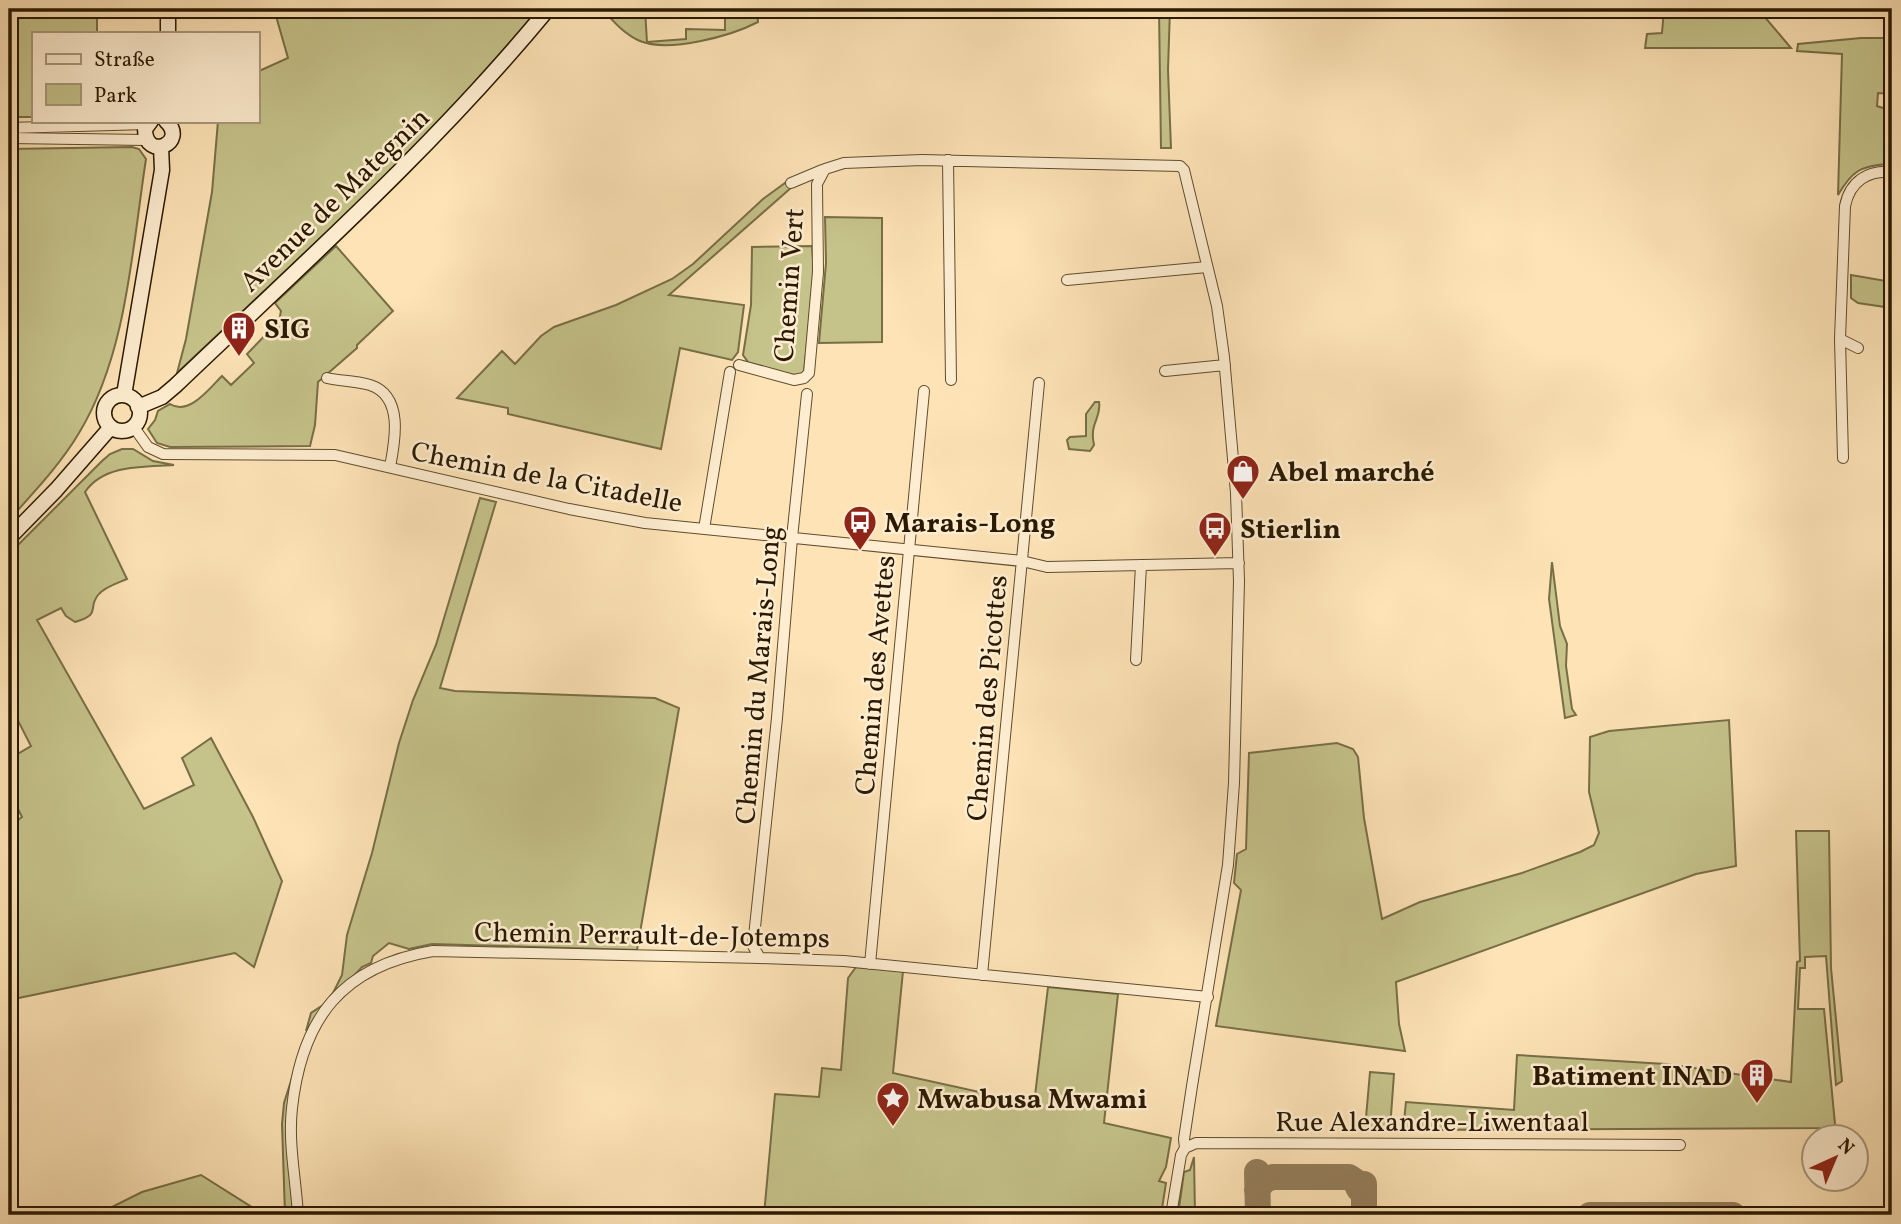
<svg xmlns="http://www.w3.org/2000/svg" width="1901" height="1224" viewBox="0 0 1901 1224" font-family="Vollkorn,serif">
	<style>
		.green { fill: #c5c28a; stroke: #786e46; stroke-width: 2 }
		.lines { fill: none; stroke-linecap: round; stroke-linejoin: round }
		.taxiway { stroke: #947e5c; stroke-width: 26 }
		.minor-casing { stroke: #5f4c2e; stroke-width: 12 }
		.secondary-casing { stroke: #2a1901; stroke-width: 17 }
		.minor { stroke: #feedd0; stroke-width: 10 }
		.secondary { stroke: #feedd0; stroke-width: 14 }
		.labels { text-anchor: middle; stroke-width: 5; stroke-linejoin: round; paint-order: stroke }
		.street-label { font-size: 28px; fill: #2a1901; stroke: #feedd0 }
		.poi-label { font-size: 28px; font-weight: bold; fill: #2a1901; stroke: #feedd0; text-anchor: start }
	</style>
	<rect width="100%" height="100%" fill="#fde3b6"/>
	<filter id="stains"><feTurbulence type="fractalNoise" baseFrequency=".00286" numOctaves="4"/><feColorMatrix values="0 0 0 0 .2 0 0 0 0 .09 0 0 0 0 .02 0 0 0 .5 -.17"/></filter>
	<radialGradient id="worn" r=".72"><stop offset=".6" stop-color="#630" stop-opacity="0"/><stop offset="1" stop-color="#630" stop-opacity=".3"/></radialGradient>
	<path class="green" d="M9 9H97V33H33V117H9Z
		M274 9H539L437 125 382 180 177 373 186 339 212 192 218 121H257V72L288 58Z
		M602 9H645L647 42 686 39V29L725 30V9H715H757L758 22C731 36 669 53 640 41 624 34 613 21 602 9Z
		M1159 9H1170L1168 70 1171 148H1161Z
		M1664 9H1758L1791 48H1645L1647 34 1662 33Z
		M1861 38H1892V94L1878 93 1877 106 1889 110 1892 114 1888 164C1860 166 1852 171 1838 195L1842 54 1797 51 1798 44Z
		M132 147 139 149 146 159C132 249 127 354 79 433 60 465 34 492 9 520V149Z
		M789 180 792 187 669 295 744 305 738 352 732 360 680 348 661 449 508 414V408L457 398 502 351 515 364 541 336 554 327 616 305 672 279 693 264 763 199Z
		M825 217 882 218V342L819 343 826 263Z
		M336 246 393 311 357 345V348L318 382 315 425 310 446 170 447 157 443 148 429 155 420 158 411 170 404C189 416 209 389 222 376L231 385 254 363 247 354 279 321 281 311 275 303Z
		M812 246 814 274 804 372 796 377 750 365 743 355 751 305 752 247Z
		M1851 275 1892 282V308L1858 303 1851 298Z
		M1095 402H1099C1102 418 1089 422 1094 445L1090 451 1069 449 1067 440 1070 437 1086 436V414Z
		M122 449H133L153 461 174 465C144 467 104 464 85 492L127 579C118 583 104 587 98 595 87 609 102 614 75 622L66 616 61 608 37 620 144 809 194 785 182 758 211 738 253 817 282 881 254 967 235 953 9 1000V827L22 817 9 791V759L31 746 9 703V554L102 461 110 454Z
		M480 498 496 502 440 688 455 691 655 698 679 708 637 950 432 944 409 949 389 943 373 956 371 963 362 967 318 1014 306 1031 311 1013 323 1005 333 993 342 975 347 935 372 853 399 743 413 700 436 645Z
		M1552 562 1560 626 1567 644 1566 666 1572 709 1576 715 1565 718 1549 599Z
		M1729 720 1736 866 1696 874 1396 982 1399 1024 1405 1051 1216 1026 1241 890 1234 883 1237 854 1246 849 1249 753 1337 743 1353 749 1358 757 1364 818 1382 919 1420 902 1522 873 1580 852 1594 845 1599 833 1589 792 1590 737 1609 731Z
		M1796 831H1829L1831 968 1842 1081 1836 1085 1826 956 1805 957V968H1800L1798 1009H1824L1835 1124 1831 1128 1403 1130 1406 1102 1514 1110 1517 1055 1666 1064 1791 1082 1797 962 1800 961Z
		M856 967 903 971 893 1073 1034 1104 1048 987 1118 994 1104 1123 1171 1138 1166 1167 1159 1181 1166 1183 1161 1215H764L775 1094 819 1097 822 1068 841 1070 848 978Z
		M298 1059 288 1143 293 1215H80L106 1210 142 1192 201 1175 258 1211 268 1215 285 1214 282 1124 284 1103Z
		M1370 1072 1394 1074 1390 1129H1365Z
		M1194 1157 1195 1215H1191L1190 1213 1178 1215 1184 1172 1190 1170Z"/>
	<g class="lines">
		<path class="taxiway" d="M1257 1172 1258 1215
			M1364 1184V1215
			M1257 1190 1264 1180 1273 1177H1349L1355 1181 1359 1189
			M1590 1215H1733"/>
		<defs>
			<path id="minor" d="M9 128 147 124
				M9 138 146 140
				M948 160 951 380
				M791 183 822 170
				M1067 280 1207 267
				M1840 339 1858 348
				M739 365 794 380 804 378 809 373 818 272 817 184 825 169 844 163 922 160 1180 166 1184 170 1217 306 1224 357 1236 493 1239 581 1234 783 1228 865 1192 1086 1184 1139 1185 1148 1181 1155 1171 1215
				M1165 371 1225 365
				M327 378C340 381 356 381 370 385 404 396 395 441 390 467
				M133 426 148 447 163 454 335 455 569 509 645 523 1022 561 1047 567 1239 563
				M1843 458 1840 339 1845 206C1850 181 1868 170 1892 172
				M704 529 730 372
				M1136 660 1141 565
				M760 958 753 946 777 718 792 538 807 394
				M870 964 924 391
				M982 975 1039 383
				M1185 1148 1196 1143 1680 1145
				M298 1215C296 1180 288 1143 292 1108 302 1018 342 966 433 951L760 958 844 961 1208 997"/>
			<path id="secondary" d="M168 33V9
				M151 121 145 129C145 162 189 143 166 121
				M124 395 162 170 161 147
				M104 413a18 18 0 1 1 36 0a18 18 0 1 1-36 0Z
				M138 407 162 397 175 386C303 264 435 146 548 9
				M9 538 56 490 111 427"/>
		</defs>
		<use href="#minor" class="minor-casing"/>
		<use href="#secondary" class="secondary-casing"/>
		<use href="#minor" class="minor"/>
		<use href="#secondary" class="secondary"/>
	</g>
	<defs>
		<symbol id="building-pin" viewBox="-11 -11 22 30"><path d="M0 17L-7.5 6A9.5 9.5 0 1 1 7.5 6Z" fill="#8f2418" stroke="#feedd0"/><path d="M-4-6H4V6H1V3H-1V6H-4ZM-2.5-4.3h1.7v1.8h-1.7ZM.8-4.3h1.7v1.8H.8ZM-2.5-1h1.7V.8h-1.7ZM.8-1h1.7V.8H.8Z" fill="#fff"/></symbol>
		<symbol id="shop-pin" viewBox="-11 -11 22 30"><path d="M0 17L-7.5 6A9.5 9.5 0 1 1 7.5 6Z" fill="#8f2418" stroke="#feedd0"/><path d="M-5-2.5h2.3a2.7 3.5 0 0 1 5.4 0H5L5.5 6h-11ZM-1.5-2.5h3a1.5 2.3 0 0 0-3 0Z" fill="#fff"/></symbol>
		<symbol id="bus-pin" viewBox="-11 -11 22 30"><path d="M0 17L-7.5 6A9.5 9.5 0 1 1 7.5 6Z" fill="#8f2418" stroke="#feedd0"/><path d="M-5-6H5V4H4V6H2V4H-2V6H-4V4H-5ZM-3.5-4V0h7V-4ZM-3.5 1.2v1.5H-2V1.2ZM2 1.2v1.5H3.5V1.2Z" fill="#fff"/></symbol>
		<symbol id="sight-pin" viewBox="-11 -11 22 30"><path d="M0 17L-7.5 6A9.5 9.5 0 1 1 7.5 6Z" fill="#8f2418" stroke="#feedd0"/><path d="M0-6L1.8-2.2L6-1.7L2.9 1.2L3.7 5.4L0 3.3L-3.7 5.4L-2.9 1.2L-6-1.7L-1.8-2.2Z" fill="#fff"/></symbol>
	</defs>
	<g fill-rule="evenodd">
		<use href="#building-pin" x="220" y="309" width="38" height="52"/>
		<use href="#shop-pin" x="1224" y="452" width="38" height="52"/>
		<use href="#bus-pin" x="841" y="503" width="38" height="52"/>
		<use href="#bus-pin" x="1196" y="509" width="38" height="52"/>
		<use href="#building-pin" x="1738" y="1056" width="38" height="52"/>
		<use href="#sight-pin" x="874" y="1079" width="38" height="52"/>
	</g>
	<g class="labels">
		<g class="street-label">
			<text transform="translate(334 199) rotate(-44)" y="10">Avenue de Mategnin</text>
			<text transform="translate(788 285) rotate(-86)" y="10">Chemin Vert</text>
			<text transform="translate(547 476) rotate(11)" y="10">Chemin de la Citadelle</text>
			<text transform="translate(757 675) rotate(-85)" y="10">Chemin du Marais-Long</text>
			<text transform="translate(874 675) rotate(-85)" y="10">Chemin des Avettes</text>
			<text transform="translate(986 698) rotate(-85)" y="10">Chemin des Picottes</text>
			<text transform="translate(652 934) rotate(1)" y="10">Chemin Perrault-de-Jotemps</text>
			<text x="1432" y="1131">Rue Alexandre-Liwentaal</text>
		</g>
		<g class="poi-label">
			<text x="264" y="338">SIG</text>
			<text x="1268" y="481">Abel marché</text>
			<text x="884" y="532">Marais-Long</text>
			<text x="1240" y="538">Stierlin</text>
			<text x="1732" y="1085" text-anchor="end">Batiment INAD</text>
			<text x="917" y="1108">Mwabusa Mwami</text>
		</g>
	</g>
	<rect width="1901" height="1224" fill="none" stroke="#fde3b6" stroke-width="35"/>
	<rect x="10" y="10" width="1880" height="1203" fill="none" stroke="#2a1901" stroke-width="3.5"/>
	<rect x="18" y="18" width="1866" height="1189" fill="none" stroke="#2a1901" stroke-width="2"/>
	<rect x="32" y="32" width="228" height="91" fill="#feedd0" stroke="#a9987d" stroke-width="2"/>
	<rect x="46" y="54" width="35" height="10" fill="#feedd0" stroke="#a9987d" stroke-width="2"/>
	<text x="94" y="66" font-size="21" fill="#2a1901">Straße</text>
	<rect x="46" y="84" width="35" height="21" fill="#c5c28a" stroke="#a9987d" stroke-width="2"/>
	<text x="94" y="102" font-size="21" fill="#2a1901">Park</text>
	<g transform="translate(1835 1158) rotate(44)"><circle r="33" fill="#feedd0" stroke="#a9987d" stroke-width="2"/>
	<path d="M0-5L12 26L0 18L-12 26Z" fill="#8f2418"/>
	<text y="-10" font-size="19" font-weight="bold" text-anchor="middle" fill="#2a1901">N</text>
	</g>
	<rect width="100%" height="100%" filter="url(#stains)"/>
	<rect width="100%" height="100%" fill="url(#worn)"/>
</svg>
